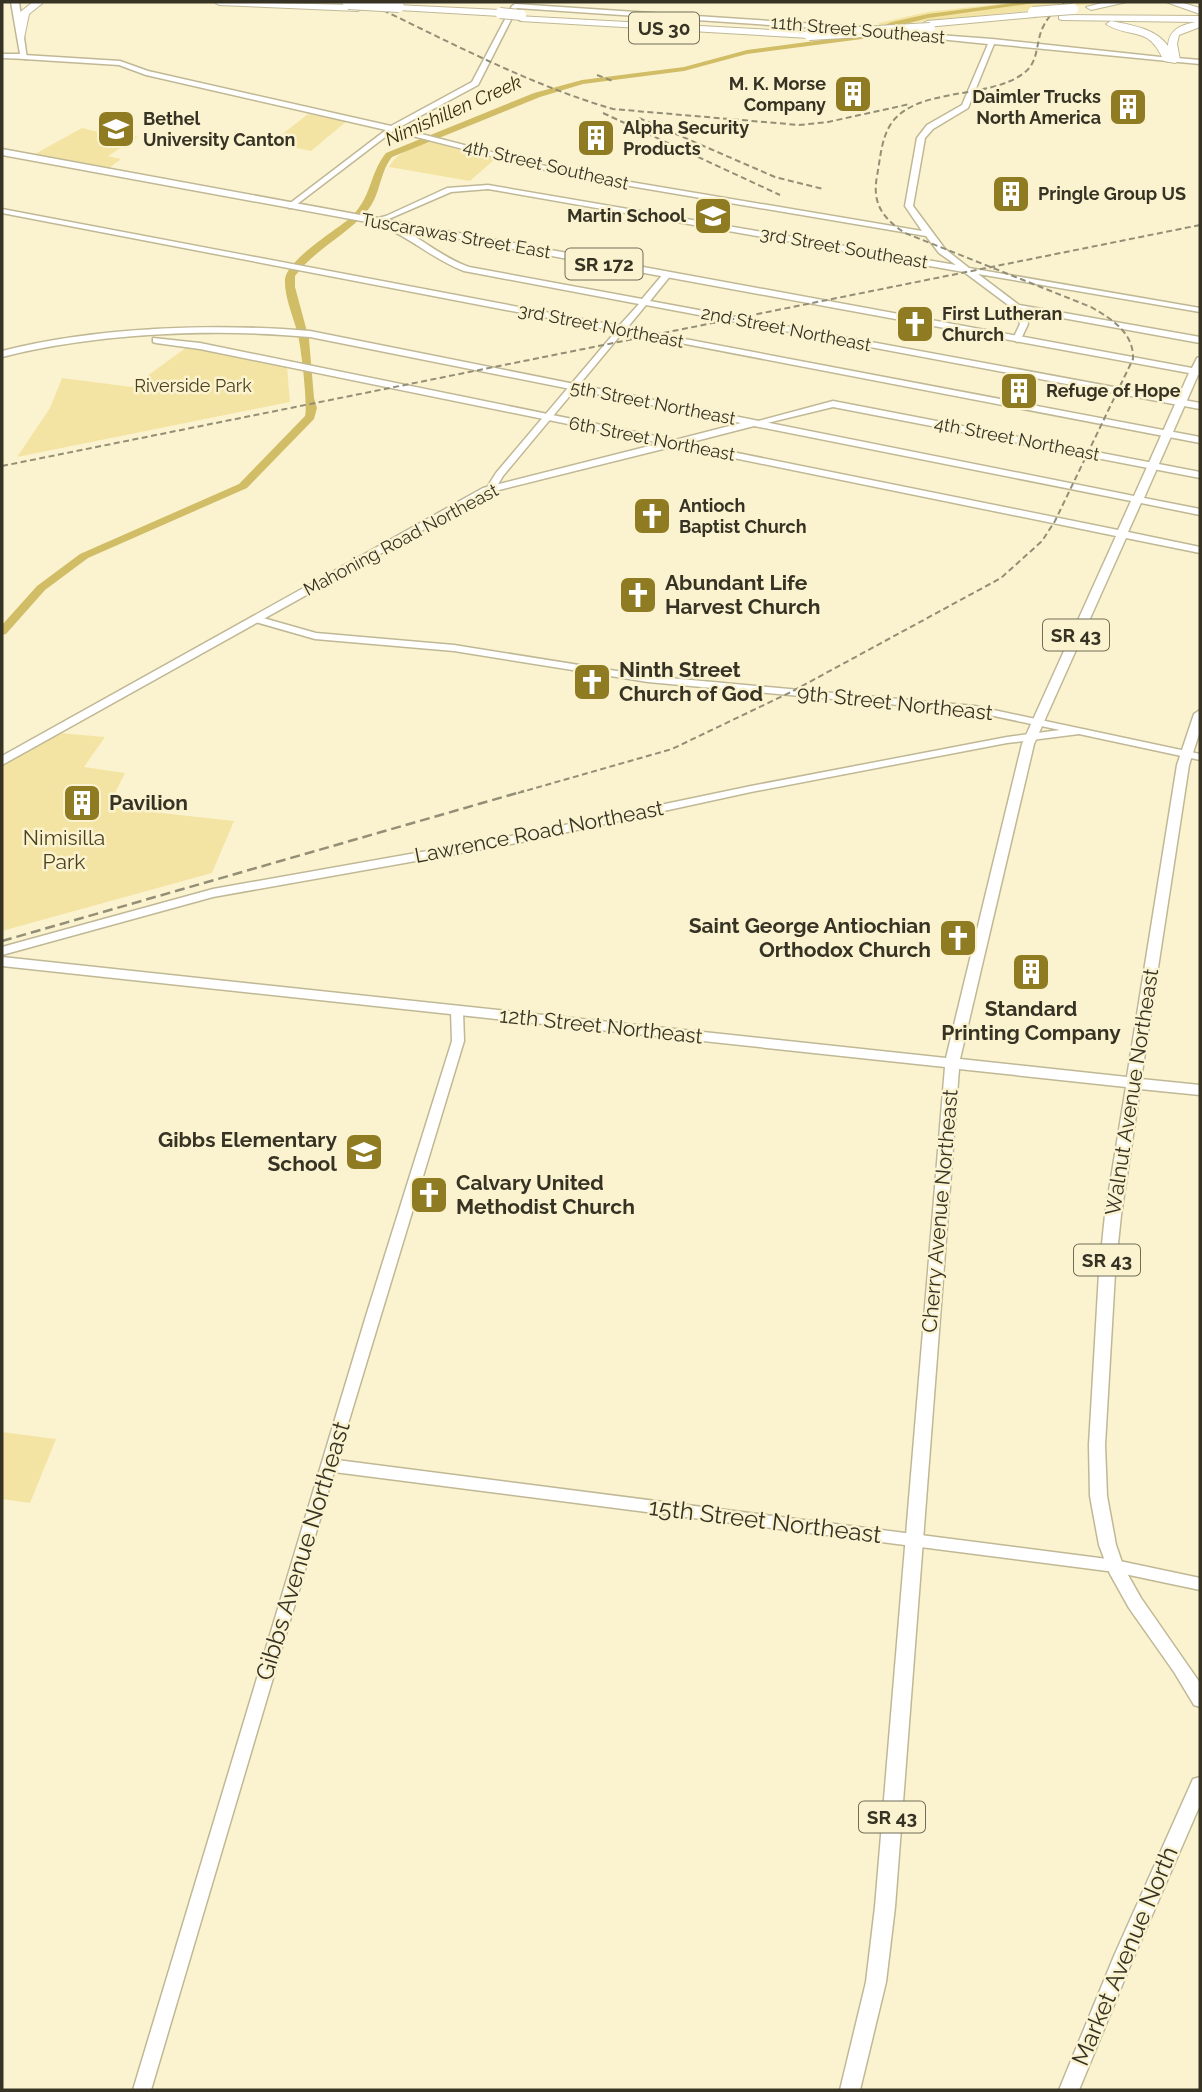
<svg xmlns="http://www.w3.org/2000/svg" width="1202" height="2092" viewBox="0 0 1202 2092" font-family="Raleway,sans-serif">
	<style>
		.green { fill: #f4e4a4 }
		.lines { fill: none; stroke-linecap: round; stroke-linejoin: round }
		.river { fill: #d2bd67; fill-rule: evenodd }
		.minor-casing { stroke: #c0b895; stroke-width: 3 }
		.major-casing { stroke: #c0b895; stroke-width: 3 }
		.highway-casing { stroke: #c0b895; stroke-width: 2 }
		.minor { fill: #fff; fill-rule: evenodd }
		.major { fill: #fff; fill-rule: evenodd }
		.highway { fill: #fff; fill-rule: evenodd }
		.rail-far1 { stroke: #938e76; stroke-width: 2; stroke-dasharray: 6 3.5; stroke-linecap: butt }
		.rail { stroke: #938e76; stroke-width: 2.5; stroke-dasharray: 10 5; stroke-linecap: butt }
		.highway-bridge-casing { stroke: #c0b895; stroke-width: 12; stroke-linecap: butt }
		.highway-bridge { stroke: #fff; stroke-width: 10 }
		.labels { text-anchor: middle; stroke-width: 5; stroke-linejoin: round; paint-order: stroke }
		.far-street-label { font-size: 18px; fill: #363325; stroke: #fbf3cf }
		.far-poi-label { font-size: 18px; font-weight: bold; fill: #363325; stroke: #fbf3cf; text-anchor: start }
		.far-park-label { font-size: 18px; fill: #4c431e; stroke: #fbf3cf }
		.shield { fill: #fbf3cf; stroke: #716d58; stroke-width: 2 }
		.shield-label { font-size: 19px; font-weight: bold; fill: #363325 }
		.far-water-label { font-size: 19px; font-style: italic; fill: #372e07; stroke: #fbf3cf }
		.poi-label { font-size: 21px; font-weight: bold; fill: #363325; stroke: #fbf3cf; text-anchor: start }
		.street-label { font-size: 21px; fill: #363325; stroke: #fbf3cf }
		.park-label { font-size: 21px; fill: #4c431e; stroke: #fbf3cf }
		.near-street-label { font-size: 24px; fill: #363325; stroke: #fbf3cf }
	</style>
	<rect width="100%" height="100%" fill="#fbf3cf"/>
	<path class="green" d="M1018 2H1112L879 26V23L927 12Z
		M308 114 347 121 311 151 271 143Z
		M82 128 110 135 116 132 138 137 108 156 121 159 108 169 33 155Z
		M430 142 495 159 470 181 389 167C398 151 414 148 430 142Z
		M187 347 287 367 290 402 17 457 50 408 62 378 132 387Z
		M59 733 105 737 84 767 125 773 108 807 234 821 212 873 2 931V765Z
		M2 1432 56 1439 30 1503 2 1499Z"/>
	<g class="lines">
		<path class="river" d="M1022 2H1042L928 18 898 26 862 39 747 54 684 71 583 84 540 97 392 157C379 173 381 195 367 211 346 236 315 249 295 276V287L309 339 314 398 317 408 314 419 247 488 88 558 45 590 6 634 2 635V625L37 586 80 554 239 484 305 416C308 406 301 344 297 331 293 316 284 296 285 279 288 259 335 231 350 218 372 198 369 174 386 153L534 93 582 80 684 67 747 50 860 35 892 22 928 14Z"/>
		<defs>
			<path id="minor" d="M515 4 861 27 864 29 861 31 517 8 478 85 398 128 565 171 922 231 905 206 917 138 927 125 962 105 988 44 900 35 897 33 898 32 992 39 1170 58V60L1168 61 994 44 968 108 933 129 925 138 913 206 945 249 969 268 1200 308V312L978 274 1019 305 1200 337V343L1024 311 1028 324 1021 339 1017 342 1013 339 1020 324 1015 310 964 272 488 189 451 192 384 221C415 232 438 256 469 267L642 299 664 273H667L671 275 650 301 1200 403V409L646 305 627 328 1200 437V443L623 332 503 476 494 491 491 492 486 489 496 473 616 331 2 213V209L619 326 639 304 464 271C434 260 410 237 380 225V222L370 223 366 221 386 216 447 188 488 185 956 265 939 253 926 236 565 175 393 131 292 208H289V204L386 130 146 75 119 65 24 59 21 57 24 55 120 61 148 71 391 126 472 82 512 6Z
				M833 401 1200 472V478L833 407 755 426 751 423Z
				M256 616 316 633 454 645 648 676 975 706 1200 754V760L1079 734 1007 743 751 792 517 843 213 897 2 955V947L213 889 517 835 751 786 1007 737 1060 730 975 712 648 682 454 651 315 639 252 621V617Z
				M457 1007 463 1011 464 1041 337 1460 1115 1560 1200 1578V1590L1115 1572 334 1472 151 2090H133L366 1316 452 1041 451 1011Z"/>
			<path id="major" d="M11 2H19L27 59 2 58V54H20Z
				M1165 57 1200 60V64L1168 61 1164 59Z
				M2 149 1192 368 1197 358 1200 357V375H1198L1144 498 1200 509V515L1141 503 1128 532 1200 547V553L1126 538 1034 744 960 1059 1127 1077 1177 765 1194 714 1200 710V731L1189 765 1141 1079 1200 1085V1095L1140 1089 1121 1215 1115 1273 1105 1445 1107 1496 1116 1545 1124 1568 1141 1598 1200 1683V1707L1194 1705 1174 1672 1129 1608 1110 1574 1099 1545 1090 1496 1089 1445 1099 1273 1105 1215 1126 1087 959 1069 895 1907 886 1982 860 2090H840L866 1982 875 1907 945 1067 2 966V957L946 1058 1022 744 1116 536 675 446 491 492 2 765V756L483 488 661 443 200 349 156 343 153 342V338L200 343 675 440 741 423 310 337C213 328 97 333 2 357V351C96 327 213 323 310 331L1134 496 1189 373 2 155ZM754 426 1131 501 1118 530 688 443Z
				M1200 1777V1805L1130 1966 1079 2090H1059L1114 1956 1193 1779Z"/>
			<path id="highway" d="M33 2H44L29 14 24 38H18L19 13Z
				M214 2 358 5 363 8 358 11 219 5Z
				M1106 2H1127L1091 10 1086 7Z
				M1166 2H1180L1200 8V14Z
				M396 5 500 10 505 13 500 16 399 10 396 9Z
				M1032 12 1037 15 1035 17 927 27 922 24 927 21Z
				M1059 15 1200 16V27L1179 35 1177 44 1180 60 1175 63 1164 61C1148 24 1132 40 1106 24L1111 21C1131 25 1155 28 1168 46 1169 29 1181 25 1196 22L1062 20 1059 19Z
				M517 16 809 32 814 35 809 38 520 21 515 18Z"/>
		</defs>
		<use href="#minor" class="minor-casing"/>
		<use href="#major" class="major-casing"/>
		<use href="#highway" class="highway-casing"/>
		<use href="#minor" class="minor"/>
		<use href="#major" class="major"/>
		<use href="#highway" class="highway"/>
		<path class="rail-far1" d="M366 2C446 40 527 84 613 109L799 125 828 122 910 104
			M597 75 613 81
			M603 113 780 195
			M639 118 775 177 823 189
			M2 466 1200 225
			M518 793 672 749 791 692 1001 578 1042 541 1055 521 1133 359C1134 333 1112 319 1091 307L905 233C882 218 872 203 877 176 880 160 881 143 888 129 910 85 988 101 1024 73 1040 61 1035 41 1044 25 1049 15 1057 9 1066 2"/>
		<path class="rail" d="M2 941 524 791"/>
		<defs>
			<path id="highway-bridge" d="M348 4 399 7
				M1033 12 1073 9
				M500 13 521 15
				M809 35 930 28"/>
		</defs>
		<use href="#highway-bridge" class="highway-bridge-casing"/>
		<use href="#highway-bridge" class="highway-bridge"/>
	</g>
	<defs>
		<symbol id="building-square" viewBox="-11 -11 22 22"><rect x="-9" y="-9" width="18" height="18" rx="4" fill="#8f7b21" stroke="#fbf3cf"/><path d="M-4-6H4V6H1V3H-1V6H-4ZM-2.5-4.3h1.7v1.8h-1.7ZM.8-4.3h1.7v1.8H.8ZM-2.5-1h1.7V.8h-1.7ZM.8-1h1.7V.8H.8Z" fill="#fff"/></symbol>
		<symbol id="university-square" viewBox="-11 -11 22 22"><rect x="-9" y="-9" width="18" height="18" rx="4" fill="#8f7b21" stroke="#fbf3cf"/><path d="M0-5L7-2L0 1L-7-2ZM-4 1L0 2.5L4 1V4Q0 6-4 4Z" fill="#fff"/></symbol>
		<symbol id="school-square" viewBox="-11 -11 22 22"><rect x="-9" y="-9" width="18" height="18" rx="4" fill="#8f7b21" stroke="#fbf3cf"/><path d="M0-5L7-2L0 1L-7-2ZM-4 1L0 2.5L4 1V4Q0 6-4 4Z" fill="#fff"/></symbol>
		<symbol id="church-square" viewBox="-11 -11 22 22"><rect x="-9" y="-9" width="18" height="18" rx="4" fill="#8f7b21" stroke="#fbf3cf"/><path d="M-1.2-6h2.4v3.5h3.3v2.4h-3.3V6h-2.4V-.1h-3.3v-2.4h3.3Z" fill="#fff"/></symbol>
	</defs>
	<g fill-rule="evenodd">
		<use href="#building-square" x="831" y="72" width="44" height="44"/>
		<use href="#building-square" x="1106" y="85" width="44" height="44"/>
		<use href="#university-square" x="94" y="107" width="44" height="44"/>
		<use href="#building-square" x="574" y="116" width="44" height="44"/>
		<use href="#building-square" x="989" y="172" width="44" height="44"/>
		<use href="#school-square" x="691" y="194" width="44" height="44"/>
		<use href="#church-square" x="893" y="302" width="44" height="44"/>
		<use href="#building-square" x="997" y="369" width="44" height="44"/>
		<use href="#church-square" x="630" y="494" width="44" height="44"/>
		<use href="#church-square" x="616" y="573" width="44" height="44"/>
		<use href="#church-square" x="570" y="660" width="44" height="44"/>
		<use href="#building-square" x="60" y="781" width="44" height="44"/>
		<use href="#church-square" x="936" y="916" width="44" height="44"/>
		<use href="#building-square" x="1009" y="950" width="44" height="44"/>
		<use href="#school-square" x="342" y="1130" width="44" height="44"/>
		<use href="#church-square" x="407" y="1173" width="44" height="44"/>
	</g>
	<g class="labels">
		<g class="far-street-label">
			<text transform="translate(858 30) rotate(5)" y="6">11th Street Southeast</text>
			<text transform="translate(546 165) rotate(13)" y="6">4th Street Southeast</text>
			<text transform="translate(456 236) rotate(10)" y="6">Tuscarawas Street East</text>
			<text transform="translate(844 248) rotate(10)" y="6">3rd Street Southeast</text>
			<text transform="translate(601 326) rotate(11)" y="6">3rd Street Northeast</text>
			<text transform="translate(786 329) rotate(11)" y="6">2nd Street Northeast</text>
			<text transform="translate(653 403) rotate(11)" y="6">5th Street Northeast</text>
			<text transform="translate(652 439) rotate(11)" y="6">6th Street Northeast</text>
			<text transform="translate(1017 439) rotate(11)" y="6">4th Street Northeast</text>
			<text transform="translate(401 540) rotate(-28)" y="6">Mahoning Road Northeast</text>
		</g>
		<g class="far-poi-label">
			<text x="826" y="90" text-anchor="end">M. K. Morse<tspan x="826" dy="21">Company</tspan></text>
			<text x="1101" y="103" text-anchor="end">Daimler Trucks<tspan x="1101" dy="21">North America</tspan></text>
			<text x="143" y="125">Bethel<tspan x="143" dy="21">University Canton</tspan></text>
			<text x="623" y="134">Alpha Security<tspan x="623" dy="21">Products</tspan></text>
			<text x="1038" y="200">Pringle Group US</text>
			<text x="686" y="222" text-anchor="end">Martin School</text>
			<text x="942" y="320">First Lutheran<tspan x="942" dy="21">Church</tspan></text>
			<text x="1046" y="397">Refuge of Hope</text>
			<text x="679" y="512">Antioch<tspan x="679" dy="21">Baptist Church</tspan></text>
		</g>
		<g class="far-park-label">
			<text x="193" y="392">Riverside Park</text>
		</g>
		<g class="shield">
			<rect x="629" y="12.5" width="70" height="31" rx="5"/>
			<rect x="565.5" y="248.5" width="77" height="31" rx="5"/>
			<rect x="1043" y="619.5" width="66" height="31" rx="5"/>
			<rect x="1074" y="1244.5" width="66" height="31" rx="5"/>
			<rect x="859" y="1801.5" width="66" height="31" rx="5"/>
		</g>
		<g class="shield-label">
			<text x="664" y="35">US 30</text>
			<text x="604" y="271">SR 172</text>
			<text x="1076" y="642">SR 43</text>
			<text x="1107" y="1267">SR 43</text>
			<text x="892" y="1824">SR 43</text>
		</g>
		<g class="far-water-label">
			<text transform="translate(453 110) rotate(-24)" y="7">Nimishillen Creek</text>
		</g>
		<g class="poi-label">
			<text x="665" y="590">Abundant Life<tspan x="665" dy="24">Harvest Church</tspan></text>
			<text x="619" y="677">Ninth Street<tspan x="619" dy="24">Church of God</tspan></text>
			<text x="109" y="810">Pavilion</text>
			<text x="931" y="933" text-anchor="end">Saint George Antiochian<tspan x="931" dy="24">Orthodox Church</tspan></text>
			<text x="1031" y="1016" text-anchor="middle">Standard<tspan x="1031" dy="24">Printing Company</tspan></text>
			<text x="337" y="1147" text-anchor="end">Gibbs Elementary<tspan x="337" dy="24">School</tspan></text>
			<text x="456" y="1190">Calvary United<tspan x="456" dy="24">Methodist Church</tspan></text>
		</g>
		<g class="street-label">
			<text transform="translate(895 703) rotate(6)" y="7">9th Street Northeast</text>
			<text transform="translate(539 832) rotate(-11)" y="7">Lawrence Road Northeast</text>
			<text transform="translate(601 1026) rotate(6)" y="7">12th Street Northeast</text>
			<text transform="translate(1132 1092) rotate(-81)" y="7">Walnut Avenue Northeast</text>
			<text transform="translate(940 1211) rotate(-85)" y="7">Cherry Avenue Northeast</text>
		</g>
		<g class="park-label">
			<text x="64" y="845">Nimisilla<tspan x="64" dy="24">Park</tspan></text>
		</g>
		<g class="near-street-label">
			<text transform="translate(765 1521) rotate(7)" y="8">15th Street Northeast</text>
			<text transform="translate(303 1551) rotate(-73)" y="8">Gibbs Avenue Northeast</text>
			<text transform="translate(1125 1956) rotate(-67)" y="8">Market Avenue North</text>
		</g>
	</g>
	<rect width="1202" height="2092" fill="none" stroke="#363325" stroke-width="7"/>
</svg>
